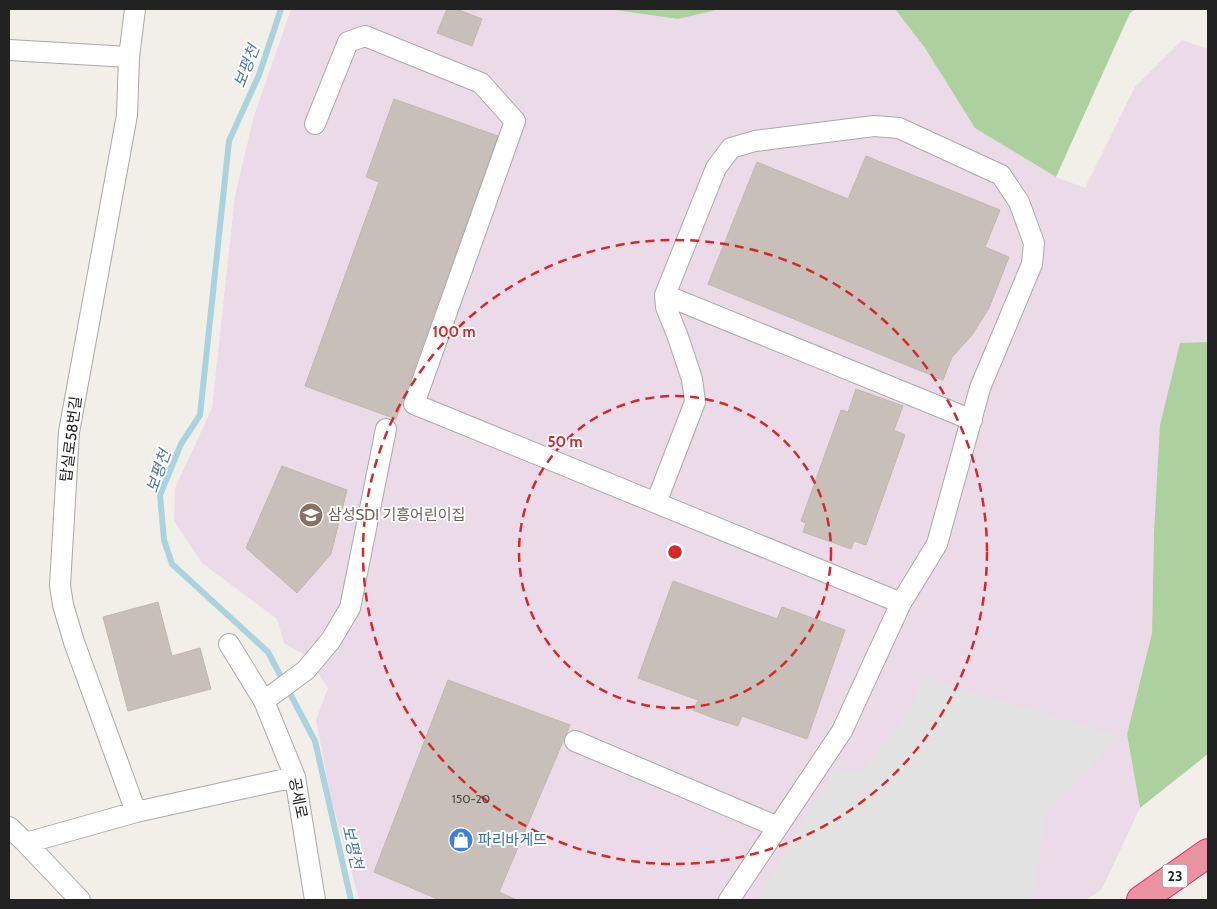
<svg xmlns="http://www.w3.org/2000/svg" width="1217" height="909" viewBox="0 0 1217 909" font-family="Cabin,'Noto Sans KR',sans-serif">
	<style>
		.industrial { fill: #ebdbe8 }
		.forest { fill: #add19e }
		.parking { fill: #e2e2e2 }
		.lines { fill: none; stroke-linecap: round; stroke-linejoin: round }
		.stream { stroke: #aad3df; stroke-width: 6 }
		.building { fill: #c7bfb8; stroke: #c4b6ab }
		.minor-casing { stroke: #a9a9a9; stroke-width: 22 }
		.highway-casing { stroke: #dc2a67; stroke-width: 30 }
		.minor { stroke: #fff; stroke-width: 20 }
		.highway { stroke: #e892a2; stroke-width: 28 }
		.ring { fill: none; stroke: #d62828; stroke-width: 2.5; stroke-dasharray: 9 6 }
		.labels { text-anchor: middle; stroke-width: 4; stroke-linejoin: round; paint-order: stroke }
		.number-label { font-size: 12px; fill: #4b4948 }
		.shield { fill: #fff; stroke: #646464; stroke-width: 1 }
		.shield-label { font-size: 14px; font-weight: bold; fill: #222 }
		.street-label { font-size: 15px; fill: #222; stroke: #fff }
		.education-label { font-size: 15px; fill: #785e54; stroke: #fff; text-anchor: start }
		.shop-label { font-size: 15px; fill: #366cbe; stroke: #fff; text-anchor: start }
		.water-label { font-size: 16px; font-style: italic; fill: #4a7aab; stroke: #fff }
		.centre { fill: #d62828; stroke: #fff; stroke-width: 2.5 }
		.ring-label { font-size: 15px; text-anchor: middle; font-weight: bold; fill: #d62828; stroke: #fff; stroke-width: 4; stroke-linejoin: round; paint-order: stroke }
	</style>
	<rect width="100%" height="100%" fill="#f2efe9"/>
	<path class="industrial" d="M291 9H608L678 19 721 9H895L925 48 1056 177 1085 188 1135 87 1182 40 1208 49V113L1207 122 1208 126V342L1180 343 1154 532 1152 633 1127 734 1140 808 1102 889 1086 900H359L331 798 316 720 328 688 307 656 284 643 277 619 202 563 174 521 175 488 212 408 235 195 254 116Z"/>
	<path class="forest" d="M608 9H721L678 19Z
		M895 9H1136L1130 13 1056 177 975 128 925 48Z
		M1208 342V754L1140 808 1127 734 1152 633 1154 532 1160 425 1180 343Z"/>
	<path class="parking" d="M924 677 1119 736 1048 812 1039 851 1037 883 1029 900H757L835 769 861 773 910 711Z"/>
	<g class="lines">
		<path class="stream" d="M281 9 259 75 229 141 200 415 181 444 160 495 164 540 172 564 268 652 315 741 351 900"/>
	</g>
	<path class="building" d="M447 9H460L459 10 482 19 472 46 437 33Z
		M394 99 498 136 396 419 305 386 379 182 366 177Z
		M866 156 1000 210 985 247 1009 257 989 308 972 335 952 357 943 380 708 284 757 162 848 199Z
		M856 389 903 406 894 430 905 435 866 545 854 541 851 549 803 532 806 523 801 521 841 410 848 412Z
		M282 466 347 490 331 554 297 593 246 548Z
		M673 581 777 619 782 607 845 630 807 739 742 716 738 726 716 719 693 710 698 700 638 678Z
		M158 602 172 656 200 648 211 689 128 711 103 617Z
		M448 680 570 725 499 892 517 900H440L374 872Z"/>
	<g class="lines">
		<defs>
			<path id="minor" d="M9 50 129 57 135 9
				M129 57 127 115 69 432 60 585 63 605 74 642 136 812
				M315 124 348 42 365 36 481 83 515 121 414 404 901 603
				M665 295 972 420
				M656 503 695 402 692 379 678 337 666 307 665 295 716 168 731 148 755 141 874 126 899 128 1001 175 1019 202 1034 243 1032 264 980 388 937 544 901 603 842 731 729 900
				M229 644 264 701 295 777 315 900
				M264 701 306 670 331 640 350 608 386 429
				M575 741 778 827
				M9 827 26 843 136 812 295 777
				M26 843 80 900"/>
			<path id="highway" d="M1141 900 1208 853"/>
		</defs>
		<use href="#minor" class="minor-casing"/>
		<use href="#highway" class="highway-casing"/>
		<use href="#minor" class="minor"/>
		<use href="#highway" class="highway"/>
	</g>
	<g class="ring">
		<circle cx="675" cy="552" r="156"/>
		<circle cx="675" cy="552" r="312"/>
	</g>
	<defs>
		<symbol id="school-disc" viewBox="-11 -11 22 22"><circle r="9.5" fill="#8d6e63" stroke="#fff"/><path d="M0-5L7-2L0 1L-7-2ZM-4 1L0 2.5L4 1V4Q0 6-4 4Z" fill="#fff"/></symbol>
		<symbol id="shop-disc" viewBox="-11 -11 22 22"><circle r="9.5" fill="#3f7fe0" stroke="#fff"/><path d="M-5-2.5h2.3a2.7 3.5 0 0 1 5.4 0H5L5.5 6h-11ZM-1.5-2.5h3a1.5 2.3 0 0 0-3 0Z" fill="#fff"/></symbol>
	</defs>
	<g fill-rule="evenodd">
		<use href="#school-disc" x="297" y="501" width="28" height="28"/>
		<use href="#shop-disc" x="447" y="826" width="28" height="28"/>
	</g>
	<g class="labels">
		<g class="number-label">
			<text x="471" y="803">150-20</text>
		</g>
		<rect class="shield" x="1162.5" y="864.5" width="25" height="23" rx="4"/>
		<g class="shield-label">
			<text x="1175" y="881">23</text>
		</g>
		<g class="street-label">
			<text transform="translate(71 439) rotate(-83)" y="5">탑실로58번길</text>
			<text transform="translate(298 798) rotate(79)" y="5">공세로</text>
		</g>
		<g class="education-label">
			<text x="328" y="520">삼성SDI 기흥어린이집</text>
		</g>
		<g class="shop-label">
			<text x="478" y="845">파리바게뜨</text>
		</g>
		<g class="water-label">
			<text transform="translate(246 66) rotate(-69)" y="6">보평천</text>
			<text transform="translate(158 471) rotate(-71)" y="6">보평천</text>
			<text transform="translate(353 847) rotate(77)" y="6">보평천</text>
		</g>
	</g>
	<circle cx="675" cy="552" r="8" class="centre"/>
	<g class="ring-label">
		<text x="454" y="337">100 m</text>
		<text x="565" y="447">50 m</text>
	</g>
	<rect width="1217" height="909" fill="none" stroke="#222222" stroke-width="20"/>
</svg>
